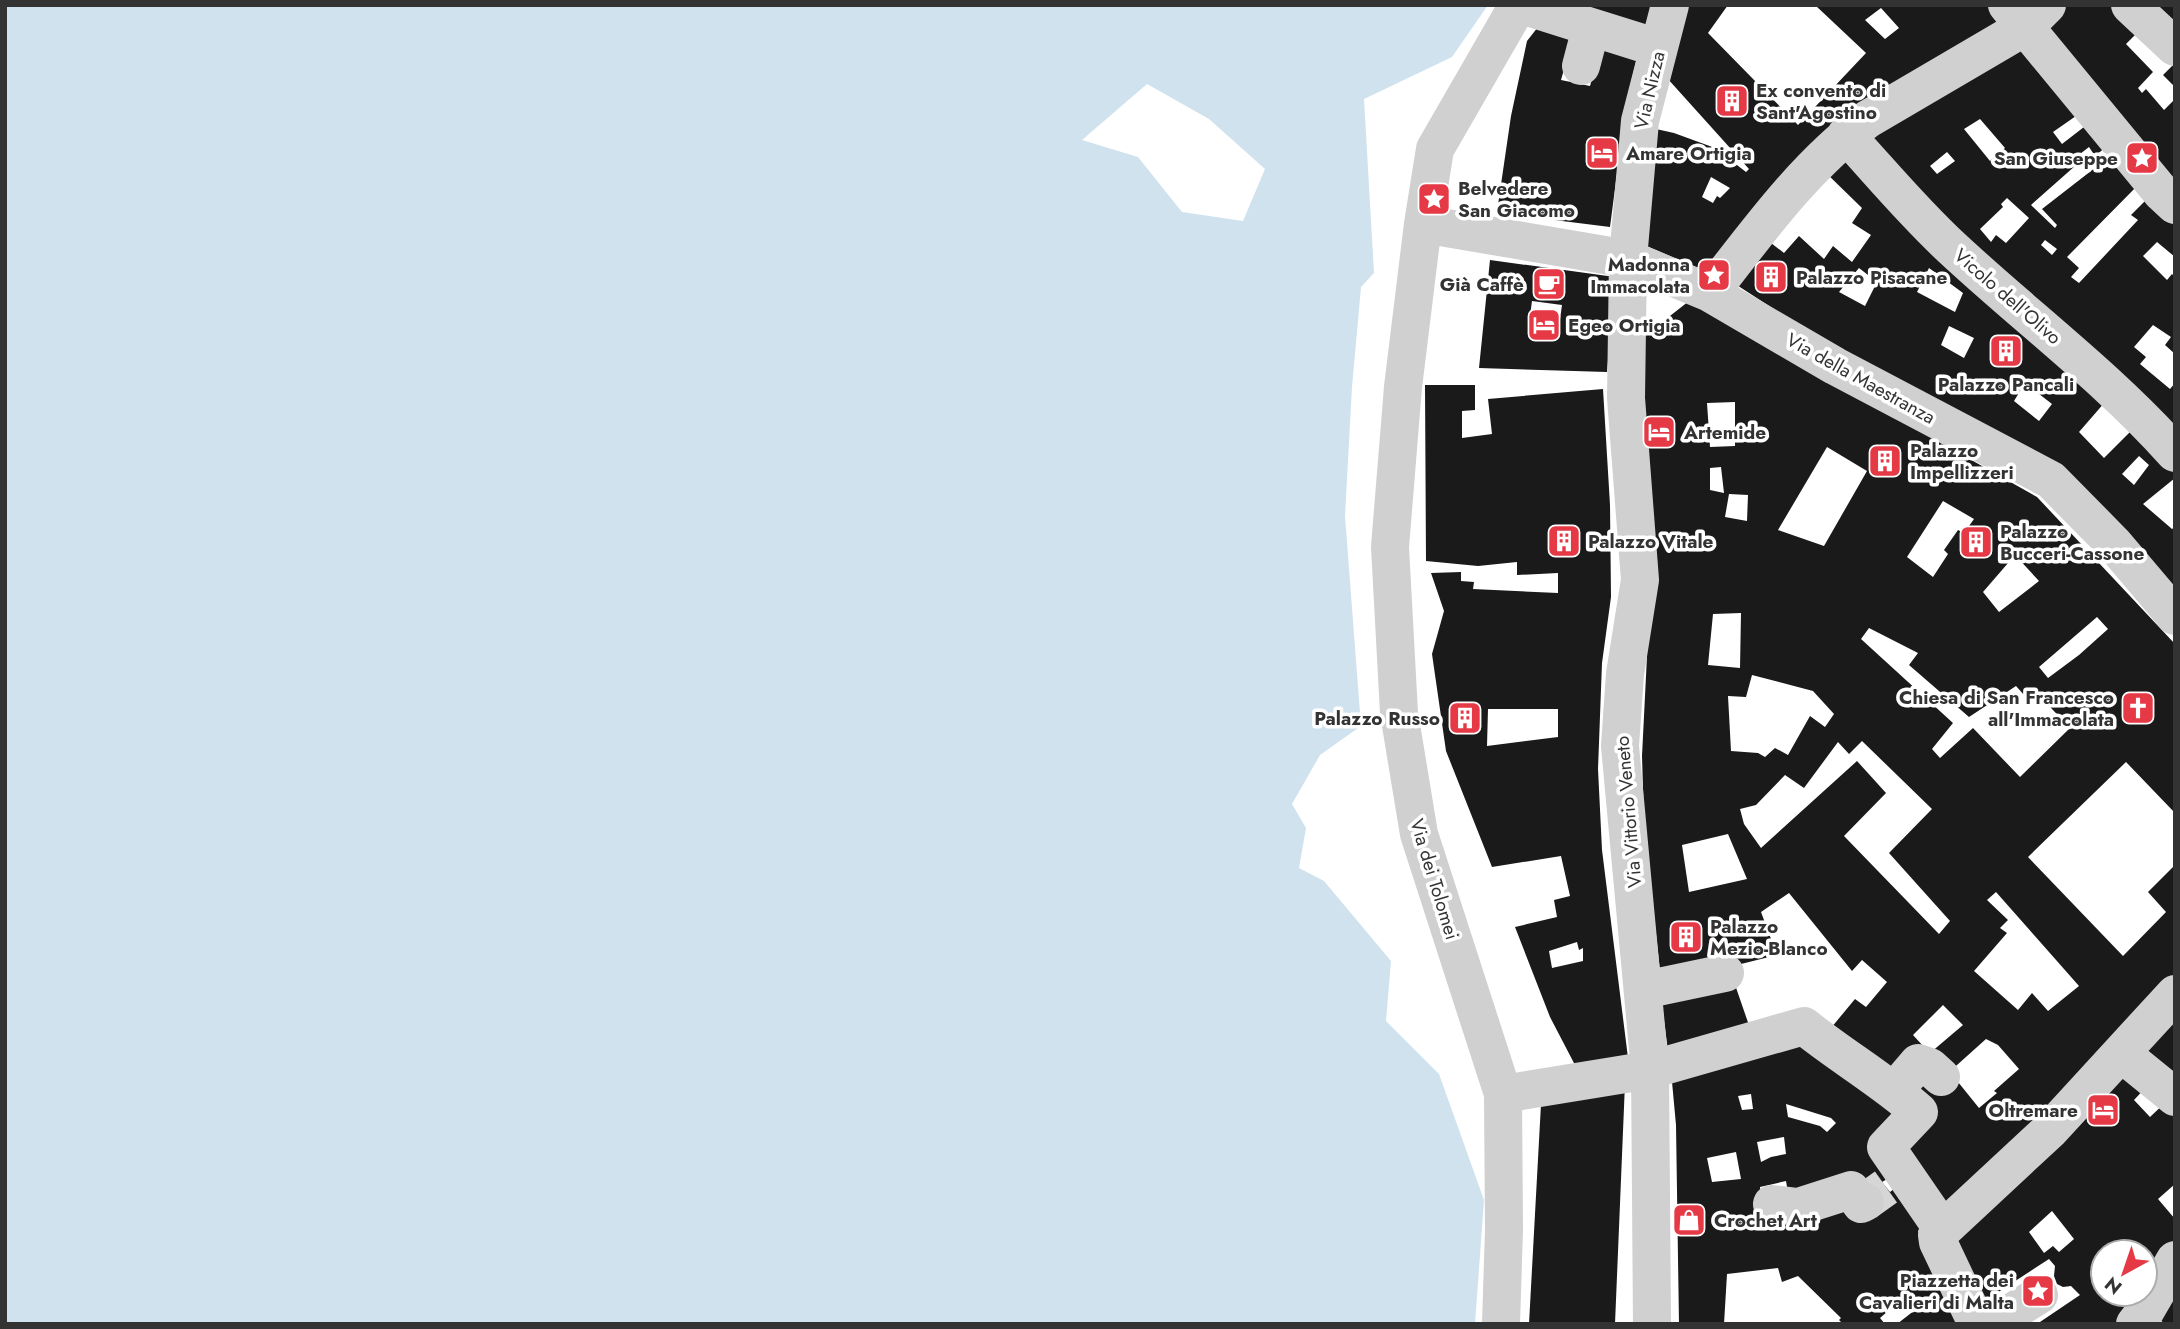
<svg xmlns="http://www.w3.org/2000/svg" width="2180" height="1329" viewBox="0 0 2180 1329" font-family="Jost,sans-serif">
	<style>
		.water { fill: #cfe2ee; fill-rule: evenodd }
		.building { fill: #1a1a1a; fill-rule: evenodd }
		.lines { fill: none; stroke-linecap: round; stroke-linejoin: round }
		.minor-tunnel { stroke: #d6d6d6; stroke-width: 38; stroke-dasharray: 38 19; stroke-linecap: butt }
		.minor { stroke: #d0d0d0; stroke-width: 38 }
		.labels { text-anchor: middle; stroke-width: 7; stroke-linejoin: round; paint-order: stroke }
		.street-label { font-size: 19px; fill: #333; stroke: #fff }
		.poi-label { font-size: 19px; font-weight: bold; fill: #333; stroke: #fff; text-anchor: start }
	</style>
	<rect width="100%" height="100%" fill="#fff"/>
	<path class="water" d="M5 5H1488L1452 57 1364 99 1374 273 1361 287 1352 387 1345 516 1361 726 1320 755 1292 804 1306 828 1299 868 1324 881 1391 961 1386 1021 1439 1074 1484 1200 1475 1324H5ZM1147 84 1209 119 1265 169 1243 221 1182 212 1138 157 1082 140Z"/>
	<path class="building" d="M1552 5H1654L1643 39Z
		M1686 5H1728L1708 33 1798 125 1866 53 1815 5H1997L2013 25 1921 77 1714 275 1642 244 1656 129 1674 133 1715 148 1746 172 1749 169 1667 78ZM1881 8 1899 28 1885 39 1865 20ZM1711 177 1730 188 1720 198 1717 196 1713 203 1702 197Z
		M2060 5H2121L2145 25 2126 44 2153 72 2138 88 2142 93 2146 89 2164 110 2175 99V194L2035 32Z
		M2137 5H2175V39Z
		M1545 18 1576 27 1561 80 1590 86 1603 39 1639 49 1626 104 1610 227 1507 214 1498 205 1511 116 1527 41Z
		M2027 38 2086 109 2053 132 2062 144 2093 120 2112 142 2095 156 2089 147 2071 161 2075 166 2031 205 2055 228 2057 225 2042 209 2118 150 2143 180 2067 257 2079 268 2071 277 2079 283 2138 220 2131 215 2153 193 2175 217V257L2157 242 2143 256 2167 280 2172 274 2175 277V354L2165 345 2171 337 2153 325 2134 347 2146 357 2140 364 2170 389 2175 383V447L1856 137ZM1980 119 2005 148 1990 161 1964 129ZM1947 152 1955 161 1937 174 1930 166ZM2007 198 2029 218 2006 243 1996 235 1991 242 1980 229 2003 207 2001 204ZM2045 240 2057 249 2052 255 2041 245Z
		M2175 63V87L2163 75Z
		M1846 147 2112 394 2079 432 2104 458 2140 422 2175 460V478L2143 504 2172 529 2175 527V587L1800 326 1729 280 1762 236 1784 253 1799 236 1824 259 1833 246 1852 262 1871 235 1852 223 1862 208 1823 170ZM1859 268 1877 282 1865 306 1839 292ZM1929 268 1963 293 1955 312 1917 292ZM1949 326 1974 338 1964 358 1941 345ZM2025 383 2052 404 2039 421 2014 401ZM2139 456 2149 465 2134 485 2122 474Z
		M1490 260 1615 277 1607 372 1479 368ZM1532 301 1562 305 1558 334 1528 330Z
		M1689 301 2037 497 2175 644V813L2126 762 2028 857 2123 956 2166 912 2148 892 2175 865V977L2030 1132 1943 1210 1894 1147 1907 1087 1954 1077 1979 1108 1997 1093 1994 1091 2019 1069 1998 1045 1986 1039 1947 1074 1930 1053 1963 1025 1943 1005 1913 1035 1924 1047 1897 1078 1826 1034 1855 999 1866 1007 1887 982 1862 960 1852 971 1789 893 1761 912 1777 955 1729 967 1661 980 1644 823 1642 756 1647 656 1642 338ZM1735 402V446L1710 447 1707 403ZM1827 447 1867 471 1824 546 1778 530ZM1721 467 1724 493 1710 490V468ZM1729 494 1748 495 1747 521 1725 517ZM1943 501 1974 519 1964 533 1958 530 1944 550 1948 554 1933 577 1907 557ZM2015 555 2039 581 1999 612 1983 592ZM1741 613 1740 668 1708 665 1713 614ZM2097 617 2108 629 2079 655 2048 678 2039 667ZM1869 628 1918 653 1909 665 1969 717 2016 686 2025 696 2034 690 2070 728 2020 777 1973 728 1940 758 1932 749 1953 723 1861 639ZM1752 675 1813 691 1834 714 1825 727 1810 716 1788 755 1775 748 1765 757 1758 753 1731 751 1728 696 1746 697ZM1862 741 1932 809 1889 853 1950 921 1939 934 1844 836 1886 793 1857 761 1761 848 1744 824 1740 809 1756 805 1785 775 1804 788 1838 742 1849 754ZM1728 834 1747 879 1689 892 1682 845ZM1996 892 2079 986 2048 1011 2032 993 2018 1010 1974 971 2007 933 2000 928 2008 920 1987 900Z
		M1425 385H1475V410L1462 411V438L1492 434 1488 399 1603 389 1610 505 1611 597 1602 663 1598 769 1602 850 1628 1058 1575 1065 1550 1017 1515 927 1557 917 1554 900 1570 896 1561 856 1492 867 1446 751 1432 654 1444 611 1431 573 1461 572V581L1474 582 1473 589 1558 593V573L1517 575V562L1478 566 1426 561ZM1488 709H1558V737L1487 746ZM1577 942 1579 950 1583 948V961L1552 968 1549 951Z
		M1732 976 1752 1034 1669 1059 1660 989Z
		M2175 1008V1088L2134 1052Z
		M1804 1034 1910 1115 1894 1175 1882 1182 1890 1192 1899 1185 1926 1224 1918 1231 1964 1324H1897L1915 1310 1904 1297 1880 1318 1885 1324H1843L1839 1320 1841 1318 1798 1276 1782 1282 1778 1268 1727 1274 1724 1324H1679L1676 1125 1671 1071ZM1751 1094 1753 1109 1742 1110 1738 1096ZM1786 1104 1831 1118 1836 1123 1827 1132 1820 1126 1788 1117ZM1784 1137 1786 1154 1771 1157 1761 1162 1757 1142ZM1736 1152 1741 1179 1712 1182 1707 1158ZM1786 1181 1789 1199 1763 1216 1760 1187Z
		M2116 1074 2149 1084 2134 1100 2150 1117 2169 1099 2175 1104V1184L2158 1199 2175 1219V1249L2127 1324H2037L2080 1295 2071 1286 2063 1287 2057 1284 2054 1276 2055 1266 2049 1259 1980 1304 1948 1238ZM2052 1211 2074 1239 2059 1252 2053 1246 2044 1253 2029 1232ZM2103 1252H2145V1294H2103Z
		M1625 1083 1615 1324H1529L1541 1104Z
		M2175 1272V1324H2166L2150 1314Z"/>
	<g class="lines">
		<path class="minor-tunnel" d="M1865 1202 1886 1187"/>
		<path class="minor" d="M1521 5 1658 48
			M2007 5 2161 192 2175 205
			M2130 5 2175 47
			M1581 66 1591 28
			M1846 135C1881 173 1914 213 1952 248 2026 317 2107 377 2175 453
			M1423 224 1628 259 1710 293 1835 366 2051 480 2114 544 2175 616
			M1710 293C1758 231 1805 166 1868 119L2025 27 2047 5
			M1644 990 1725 973
			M2121 1053 2175 1097
			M1895 1090 1918 1063 1930 1067 1941 1077
			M1503 1094 1650 1070 1804 1026C1841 1056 1883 1080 1919 1112L1886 1147 1943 1230
			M1772 1204 1798 1207 1851 1190 1861 1204 1865 1202
			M1501 1324 1504 1229 1503 1094 1419 834 1399 713 1390 547 1403 387 1423 224 1435 149 1518 5
			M1652 1324 1650 1070 1620 746 1625 674 1640 580 1626 398 1628 259 1640 121 1670 5
			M1977 1324 1938 1242 1937 1235 2051 1129 2175 994
			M1993 1324 2039 1295
			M2135 1324 2146 1310 2175 1260"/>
	</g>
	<defs>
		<symbol id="building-square" viewBox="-11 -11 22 22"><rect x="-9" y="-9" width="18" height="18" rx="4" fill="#e63946" stroke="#fff"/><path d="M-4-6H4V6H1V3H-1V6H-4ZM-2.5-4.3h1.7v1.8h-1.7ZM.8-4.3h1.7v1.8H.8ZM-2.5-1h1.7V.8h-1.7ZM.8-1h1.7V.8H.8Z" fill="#fff"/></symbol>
		<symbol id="hotel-square" viewBox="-11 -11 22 22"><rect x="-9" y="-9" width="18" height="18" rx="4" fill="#e63946" stroke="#fff"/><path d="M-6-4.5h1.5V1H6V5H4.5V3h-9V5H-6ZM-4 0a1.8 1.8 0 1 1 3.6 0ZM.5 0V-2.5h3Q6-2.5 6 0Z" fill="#fff"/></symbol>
		<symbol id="sight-square" viewBox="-11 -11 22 22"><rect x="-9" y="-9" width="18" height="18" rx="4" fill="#e63946" stroke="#fff"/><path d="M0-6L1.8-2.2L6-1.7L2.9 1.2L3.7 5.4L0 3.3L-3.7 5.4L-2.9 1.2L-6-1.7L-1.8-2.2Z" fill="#fff"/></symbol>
		<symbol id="cafe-square" viewBox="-11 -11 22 22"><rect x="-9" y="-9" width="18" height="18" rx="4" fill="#e63946" stroke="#fff"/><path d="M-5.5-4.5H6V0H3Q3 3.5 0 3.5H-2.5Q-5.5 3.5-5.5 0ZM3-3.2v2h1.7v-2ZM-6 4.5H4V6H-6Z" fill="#fff"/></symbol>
		<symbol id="church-square" viewBox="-11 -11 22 22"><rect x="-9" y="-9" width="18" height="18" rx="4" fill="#e63946" stroke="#fff"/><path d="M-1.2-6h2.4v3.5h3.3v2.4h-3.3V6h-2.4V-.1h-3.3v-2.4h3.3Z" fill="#fff"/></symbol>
		<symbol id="shop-square" viewBox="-11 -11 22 22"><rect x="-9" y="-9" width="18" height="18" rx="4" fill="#e63946" stroke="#fff"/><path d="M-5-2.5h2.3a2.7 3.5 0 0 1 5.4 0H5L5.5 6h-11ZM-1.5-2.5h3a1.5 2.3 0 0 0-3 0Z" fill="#fff"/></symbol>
	</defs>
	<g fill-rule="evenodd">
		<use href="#building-square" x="1713" y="82" width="38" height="38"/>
		<use href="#hotel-square" x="1583" y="134" width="38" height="38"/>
		<use href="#sight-square" x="2123" y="139" width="38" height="38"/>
		<use href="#sight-square" x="1415" y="180" width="38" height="38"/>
		<use href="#sight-square" x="1695" y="256" width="38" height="38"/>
		<use href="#building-square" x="1752" y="258" width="38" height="38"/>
		<use href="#cafe-square" x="1530" y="265" width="38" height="38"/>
		<use href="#hotel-square" x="1525" y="306" width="38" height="38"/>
		<use href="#building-square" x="1987" y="332" width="38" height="38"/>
		<use href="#hotel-square" x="1640" y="413" width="38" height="38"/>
		<use href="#building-square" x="1866" y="442" width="38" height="38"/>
		<use href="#building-square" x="1545" y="522" width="38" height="38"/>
		<use href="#building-square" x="1957" y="523" width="38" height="38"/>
		<use href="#church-square" x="2119" y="689" width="38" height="38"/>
		<use href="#building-square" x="1446" y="699" width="38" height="38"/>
		<use href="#building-square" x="1667" y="918" width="38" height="38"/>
		<use href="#hotel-square" x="2084" y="1091" width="38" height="38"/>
		<use href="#shop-square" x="1670" y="1201" width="38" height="38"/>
		<use href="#sight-square" x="2019" y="1272" width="38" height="38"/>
	</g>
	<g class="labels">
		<g class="street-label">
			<text transform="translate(1649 90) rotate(-77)" y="7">Via Nizza</text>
			<text transform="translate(2008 296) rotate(41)" y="7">Vicolo dell'Olivo</text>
			<text transform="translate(1861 378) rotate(29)" y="7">Via della Maestranza</text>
			<text transform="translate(1628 812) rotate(-95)" y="7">Via Vittorio Veneto</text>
			<text transform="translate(1435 879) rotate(73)" y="7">Via dei Tolomei</text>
		</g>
		<g class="poi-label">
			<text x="1756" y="97">Ex convento di<tspan x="1756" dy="22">Sant'Agostino</tspan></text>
			<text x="1626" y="160">Amare Ortigia</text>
			<text x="2118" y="165" text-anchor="end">San Giuseppe</text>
			<text x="1458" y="195">Belvedere<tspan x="1458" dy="22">San Giacomo</tspan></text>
			<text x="1690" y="271" text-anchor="end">Madonna<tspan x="1690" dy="22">Immacolata</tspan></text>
			<text x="1796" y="284">Palazzo Pisacane</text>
			<text x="1524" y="291" text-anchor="end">Già Caffè</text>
			<text x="1568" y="332">Egeo Ortigia</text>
			<text x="2006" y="391" text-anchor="middle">Palazzo Pancali</text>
			<text x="1684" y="439">Artemide</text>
			<text x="1910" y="457">Palazzo<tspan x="1910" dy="22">Impellizzeri</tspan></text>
			<text x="2000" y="538">Palazzo<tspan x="2000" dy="22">Bucceri-Cassone</tspan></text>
			<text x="1588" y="548">Palazzo Vitale</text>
			<text x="2114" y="704" text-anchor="end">Chiesa di San Francesco<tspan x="2114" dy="22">all'Immacolata</tspan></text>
			<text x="1440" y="725" text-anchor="end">Palazzo Russo</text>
			<text x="1710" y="933">Palazzo<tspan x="1710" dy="22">Mezio-Blanco</tspan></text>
			<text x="2078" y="1117" text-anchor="end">Oltremare</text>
			<text x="1714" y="1227">Crochet Art</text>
			<text x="2014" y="1287" text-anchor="end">Piazzetta dei<tspan x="2014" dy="22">Cavalieri di Malta</tspan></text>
		</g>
	</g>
	<rect width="2180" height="1329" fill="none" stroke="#333333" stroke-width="14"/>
	<g transform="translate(2124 1273) rotate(220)"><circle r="33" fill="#ffffff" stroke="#adadad" stroke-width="2"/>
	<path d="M0-5L12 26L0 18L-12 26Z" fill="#e63946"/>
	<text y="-10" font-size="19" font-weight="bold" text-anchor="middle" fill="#333333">N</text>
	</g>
</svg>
